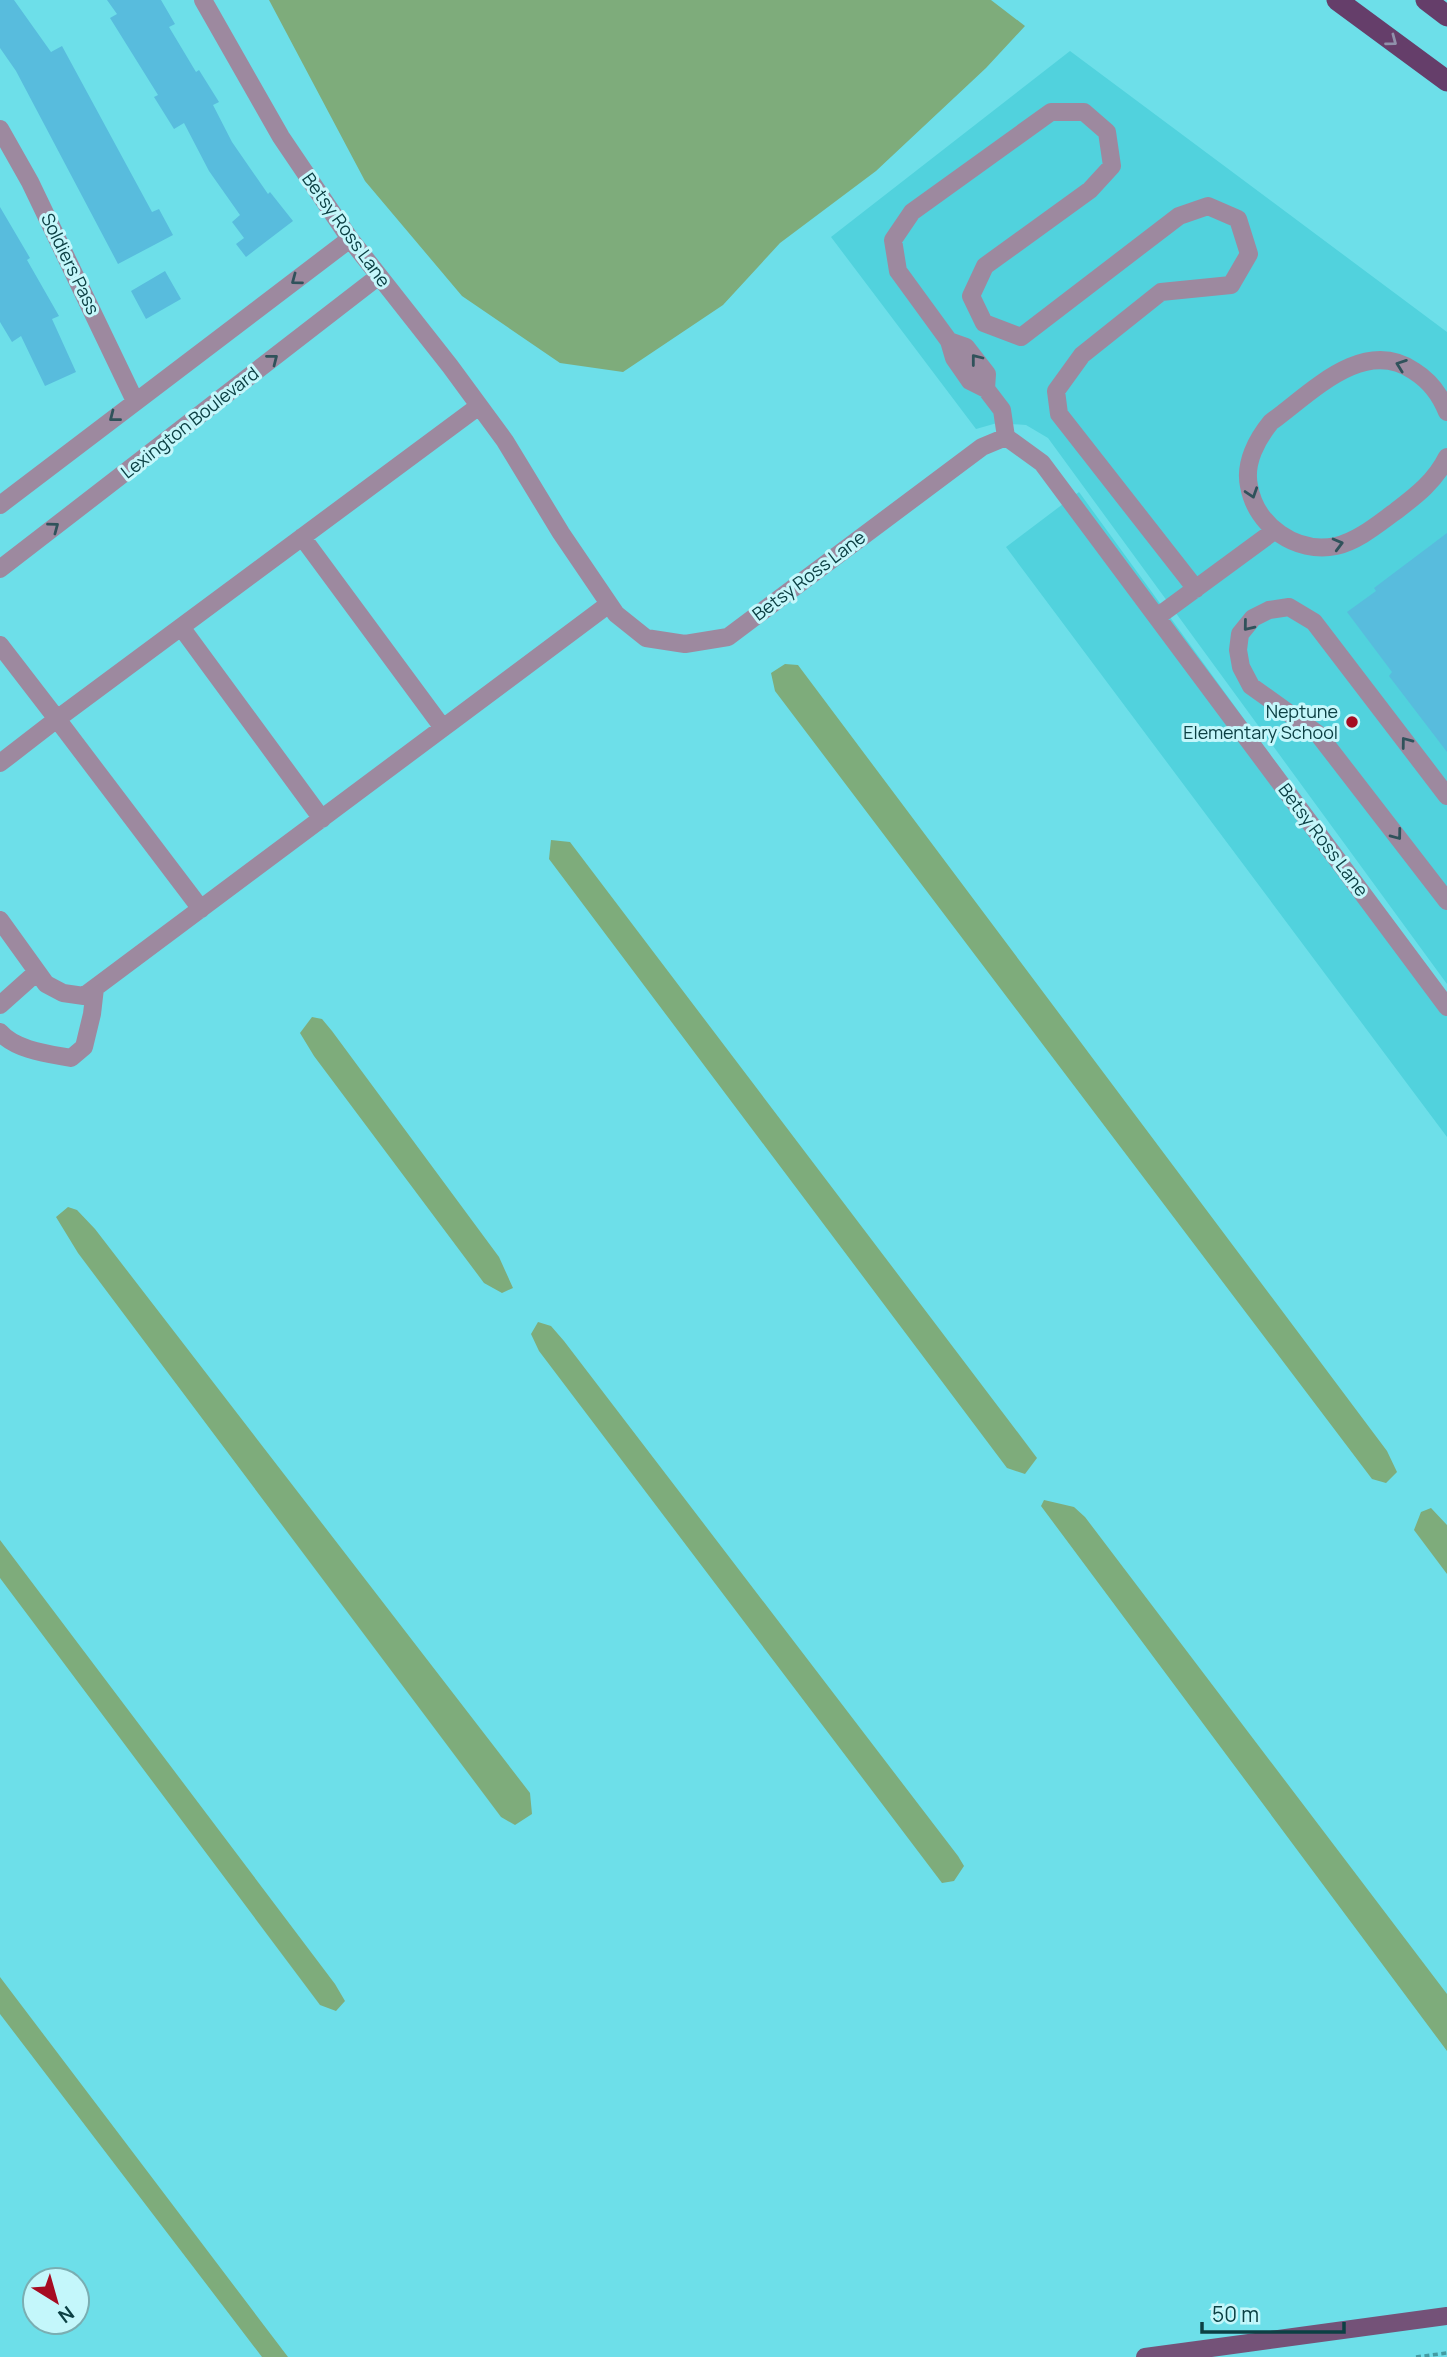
<svg xmlns="http://www.w3.org/2000/svg" width="1447" height="2357" viewBox="0 0 1447 2357" font-family="Manrope,sans-serif">
	<style>
		.built { fill: #51d2dd }
		.water { fill: #7eac7b }
		.building { fill: #58bcdd }
		.lines { fill: none; stroke-linecap: round; stroke-linejoin: round }
		.path { stroke: #449ca3; stroke-width: 3.5; stroke-dasharray: 5 3.5; stroke-linecap: butt }
		.minor { stroke: #9d899f; stroke-width: 18 }
		.major { stroke: #745278; stroke-width: 18 }
		.highway { stroke: #653e6a; stroke-width: 21 }
		.oneway { stroke: #9091ab }
		.oneway2 { stroke: #30525b }
		.poi-dot { fill: #a60c22; stroke: #c4f7fb; stroke-width: 2.5 }
		.labels { text-anchor: middle; stroke-width: 6; stroke-linejoin: round; paint-order: stroke }
		.street-label { font-size: 18px; fill: #0c4044; stroke: #c4f7fb }
		.poi-label { font-size: 18px; fill: #0c4044; stroke: #c4f7fb; text-anchor: end }
	</style>
	<rect width="100%" height="100%" fill="#6ddfe9"/>
	<path class="built" d="M1070 51 1447 332V984L1048 438 1026 425 997 423 976 429 831 237Z
		M1079 492 1447 998V1137L1006 547Z"/>
	<path class="water" d="M269 0H991L1025 26 986 68 876 171 780 243 723 305 623 372 560 363 462 296 365 181Z
		M785 664 798 665 1387 1451 1397 1472 1386 1483 1372 1479 775 691 771 673Z
		M551 840 570 842 1019 1434 1037 1458 1025 1474 1007 1468 549 859Z
		M312 1017 322 1019 332 1031 499 1257 513 1288 502 1293 484 1283 314 1056 300 1033Z
		M68 1207 77 1210 95 1229 530 1793 532 1814 515 1825 501 1817 78 1253 56 1217Z
		M538 1322 551 1326 564 1341 958 1856 964 1866 954 1881 942 1883 539 1351 531 1334Z
		M1044 1500 1074 1507 1085 1517 1447 1994V2051L1041 1506Z
		M1431 1508 1447 1525V1574L1414 1530 1421 1512Z
		M0 1540 335 1984 345 2001 336 2011 320 2005 0 1578Z
		M0 1977 288 2357H262L0 2014Z"/>
	<path class="building" d="M0 0H14L51 52 62 46 152 212 159 209 173 235 118 264 16 71 0 48Z
		M107 0H161L175 24 169 27 196 72 199 70 219 102 213 105 232 142 268 194 270 192 293 221 246 257 236 244 244 238 232 222 240 215 209 171 184 123 174 129 154 97 158 95 110 18 117 14Z
		M0 207 30 258 27 260 59 316 52 319 76 372 45 386 21 336 12 342 0 322Z
		M165 271 181 299 146 319 131 291Z
		M1447 533V752L1389 676 1392 672 1347 612 1376 591 1374 588Z"/>
	<g class="lines">
		<path class="path" d="M1416 2357 1447 2353"/>
		<path class="minor" d="M203 0 281 137 350 239 450 366 505 441 561 533 616 614 646 638 685 644 728 637 982 447 1006 437 1042 463 1447 1007
			M0 129 30 182 135 401
			M949 341 966 347 987 374 986 389
			M1447 412C1440 394 1430 381 1414 371 1363 336 1310 394 1271 422 1257 439 1244 463 1249 486 1256 526 1296 554 1336 546 1358 541 1378 524 1396 511 1417 495 1435 481 1447 457
			M1006 437 1002 410 986 389 970 381 954 358 949 341 898 271 893 240 912 212 1051 112H1084L1107 132 1112 166 1090 190 985 266 971 296 984 323 1021 337 1179 216 1208 206 1238 219 1249 254 1231 285 1161 292 1082 355 1056 391 1059 414 1196 589
			M0 505 350 239
			M302 537 443 728
			M0 569 379 276
			M1157 617 1274 531
			M181 627 322 819
			M0 645 57 719 0 763
			M1447 796 1314 622 1289 607 1269 610 1253 618 1240 634 1238 650 1241 667 1251 686 1318 734 1447 901
			M201 909 57 719 479 406
			M0 920 46 984 63 993 84 996 609 604
			M0 1005 37 972
			M0 1032C15 1050 49 1054 71 1058L84 1047 92 1014 95 988"/>
		<path class="major" d="M1145 2357 1447 2316"/>
		<path class="highway" d="M1337 0 1447 81
			M1426 0 1447 16"/>
	</g>
	<defs><path id="oneway-chevron" d="M-2-3.5L2.5 0L-2 3.5" fill="none" stroke-width="1.6" stroke-linecap="round" stroke-linejoin="round" transform="scale(1.75)"/></defs>
	<use class="oneway" href="#oneway-chevron" transform="translate(1392 41) rotate(37)"/>
	<g class="oneway2">
		<use href="#oneway-chevron" transform="translate(296 280) rotate(143)"/>
		<use href="#oneway-chevron" transform="translate(273 359) rotate(-38)"/>
		<use href="#oneway-chevron" transform="translate(976 359) rotate(-128)"/>
		<use href="#oneway-chevron" transform="translate(1401 365) rotate(-160)"/>
		<use href="#oneway-chevron" transform="translate(114 417) rotate(142)"/>
		<use href="#oneway-chevron" transform="translate(1252 493) rotate(72)"/>
		<use href="#oneway-chevron" transform="translate(54 527) rotate(-37)"/>
		<use href="#oneway-chevron" transform="translate(1338 544) rotate(-15)"/>
		<use href="#oneway-chevron" transform="translate(1248 626) rotate(129)"/>
		<use href="#oneway-chevron" transform="translate(1406 742) rotate(-127)"/>
		<use href="#oneway-chevron" transform="translate(1397 835) rotate(53)"/>
	</g>
	<circle class="poi-dot" cx="1352" cy="722" r="7"/>
	<g class="labels">
		<g class="street-label">
			<text transform="translate(346 230) rotate(54)" y="6">Betsy Ross Lane</text>
			<text transform="translate(70 264) rotate(64)" y="6">Soldiers Pass</text>
			<text transform="translate(190 423) rotate(-38)" y="6">Lexington Boulevard</text>
			<text transform="translate(809 576) rotate(-37)" y="6">Betsy Ross Lane</text>
			<text transform="translate(1323 840) rotate(53)" y="6">Betsy Ross Lane</text>
		</g>
		<g class="poi-label">
			<text x="1338" y="718">Neptune<tspan x="1338" dy="21">Elementary School</tspan></text>
		</g>
	</g>
	<g transform="translate(56 2301) rotate(143)"><circle r="33" fill="#c4f7fb" stroke="#7aaeb2" stroke-width="2"/>
	<path d="M0-5L12 26L0 18L-12 26Z" fill="#a60c22"/>
	<text y="-10" font-size="19" font-weight="bold" text-anchor="middle" fill="#0c4044">N</text>
	</g>
	<path d="M1202 2322v10h142v-10" fill="none" stroke="#0c4044" stroke-width="3.5"/>
	<text x="1212" y="2322" font-size="21" fill="#0c4044" stroke="#c4f7fb" stroke-width="5" paint-order="stroke">50 m</text>
</svg>
